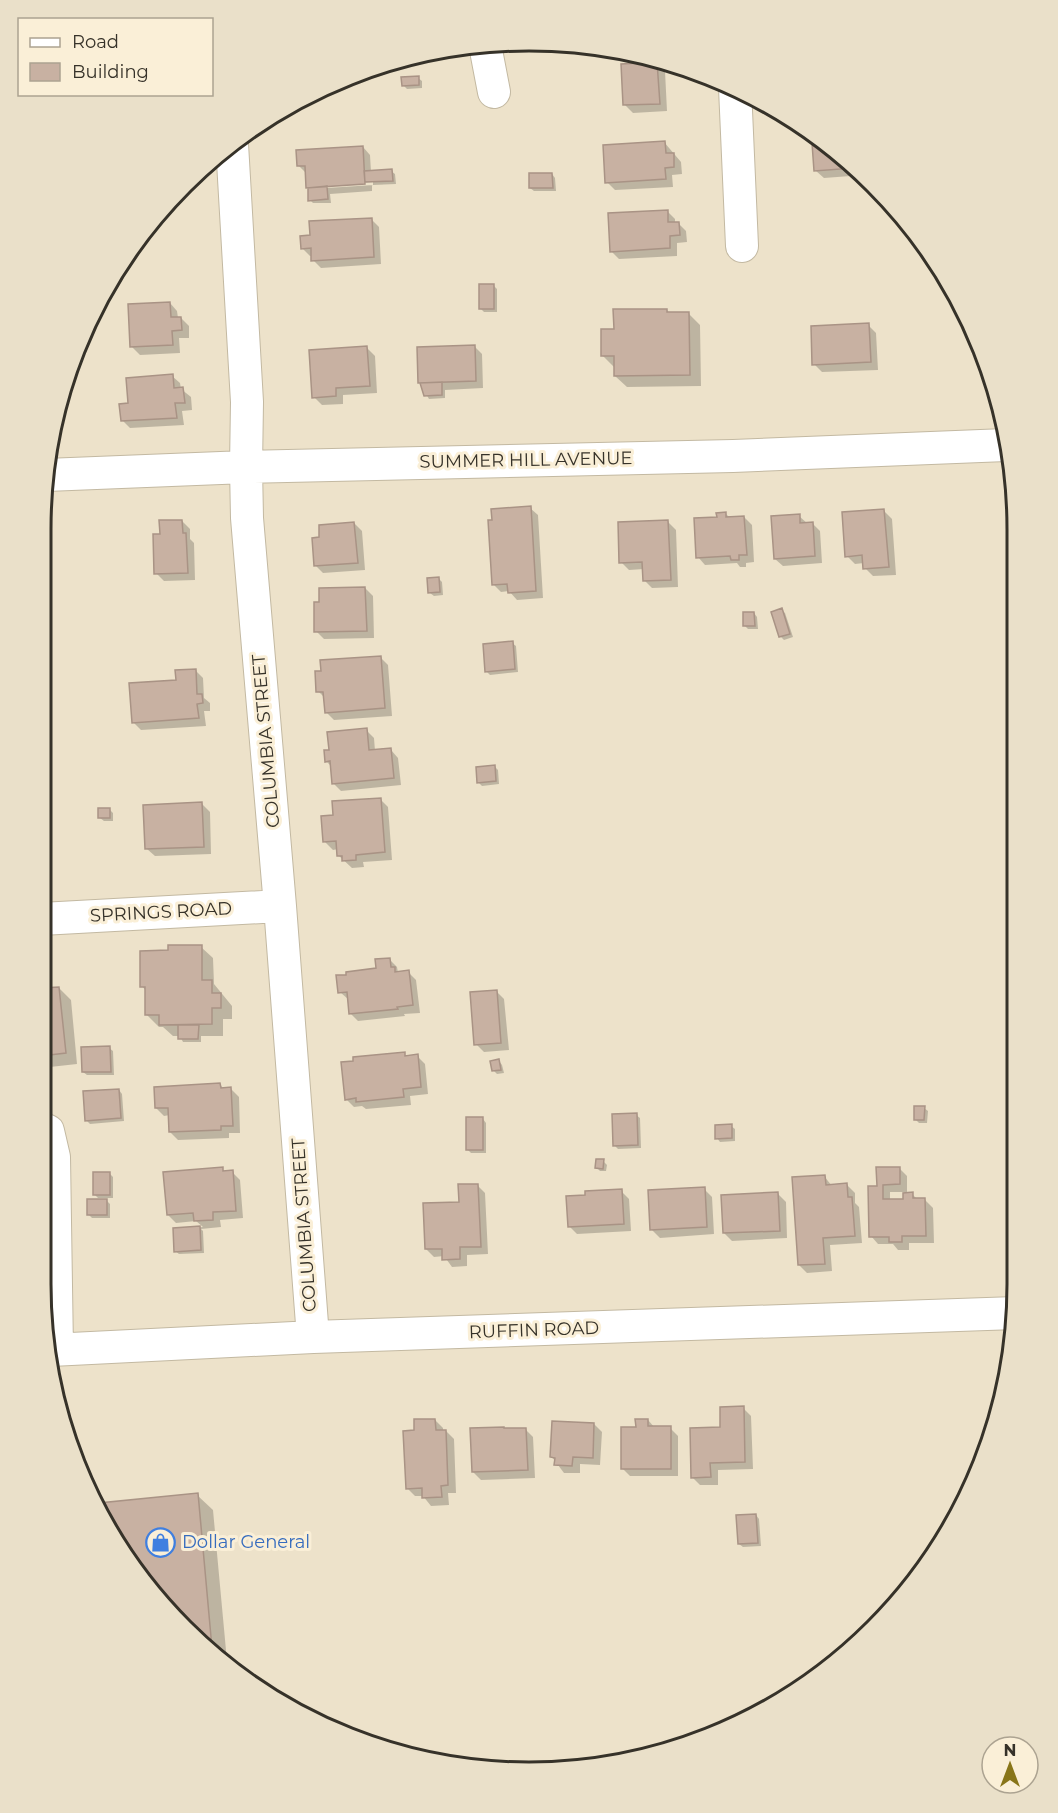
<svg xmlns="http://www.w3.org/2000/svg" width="1058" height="1813" viewBox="0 0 1058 1813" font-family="Montserrat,sans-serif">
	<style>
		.shadow { fill: #0003; fill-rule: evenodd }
		.building { fill: #c8b1a2; stroke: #a99385; stroke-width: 1.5 }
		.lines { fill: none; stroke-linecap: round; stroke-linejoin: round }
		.minor-casing { stroke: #c3b9a2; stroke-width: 34 }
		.minor { stroke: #fff; stroke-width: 32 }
		.labels { text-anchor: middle; stroke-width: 6; stroke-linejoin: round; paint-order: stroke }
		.street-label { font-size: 18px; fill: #363229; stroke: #faefd7 }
		.shop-label { font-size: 18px; fill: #366cbe; stroke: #faefd7; text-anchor: start }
		.rim { fill: none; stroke: #363229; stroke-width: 3 }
	</style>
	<rect width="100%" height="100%" fill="#ede2ca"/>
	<path class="shadow" d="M657 63 665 71 667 111 633 113 625 105Z
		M418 78 422 81V88L407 89 403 85Z
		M664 142 681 162 682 174 672 175 673 187 615 190 607 182Z
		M824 143 864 175 824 178 816 171Z
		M363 147 370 155 371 172 391 171 395 174 396 184 372 185V191L330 194 331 203H313L310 200 307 174 298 165ZM373 182V185L327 188 324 185Z
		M552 174 555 178 556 191H534L530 188Z
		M173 197V207L164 208Z
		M667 211 675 219V223H678L686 231 687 242 677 243V256L619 259 611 251Z
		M371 219 379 227 381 264 321 268 313 260V256H310L302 248Z
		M494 286 497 289V312H484L480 308Z
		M170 303 177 311 178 318H181L189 326V338H179L180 353 140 355 132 347Z
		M667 310 670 314 688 313 700 325 701 386 627 387 615 376V368L603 356 615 331Z
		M868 325 876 333 878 370 822 372 814 364Z
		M474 346 482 354 483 388 445 390V398L429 399 419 382Z
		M367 348 375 356 377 393 343 395V404L322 405 314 397Z
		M172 376 180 383 181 389 191 397 192 410 182 411 184 425 130 428 122 420 130 405Z
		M65 379 67 406H60Z
		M530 508 538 515 543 598 517 600 509 591 501 592 493 584Z
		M884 511 892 519 896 575 873 576 865 568 864 563 855 564 847 556Z
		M726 514 730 518 744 517 752 525 754 562 746 563V567H740L737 563 705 565 698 557 719 518Z
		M799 516 808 524H813L820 531 822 563 783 566 775 559Z
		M182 521 190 529V539L194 543 195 580 164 581 156 573 161 536Z
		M668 522 676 530 678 587 652 588 644 580V569L629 570 621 562Z
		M354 523 362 531 365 570 323 573 315 565Z
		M438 578 442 582 443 595 434 596 430 593Z
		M365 588 373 596 374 638 324 639 316 631Z
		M781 610 785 613 793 637 784 640 780 636Z
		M754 613 757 617 758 629H748L745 626Z
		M512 643 516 646 518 672 490 675 486 671Z
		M380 657 388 665 392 716 334 720 326 712 325 698 318 691Z
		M195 670 203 678 204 698 210 703V711H204L206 726 141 730 133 722 177 681Z
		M41 717 46 721 49 758H41Z
		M366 730 374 738 375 751 391 750 398 758 401 785 341 791 333 783 332 767 326 761 330 751Z
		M494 766 498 770 499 784 482 786 478 782Z
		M380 799 388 807 392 860 363 862 364 867 352 868 338 855V849L333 850 325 842 335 816Z
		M202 804 210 812 211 854 155 856 147 849Z
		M110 810 113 813V821H104L100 818Z
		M201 947 213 958 214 984 232 1006V1019H223V1036H201V1042H183L180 1036H173L163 1027H159L147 1015 146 991 142 986 170 952Z
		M389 959 397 967 398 973 408 972 416 980 420 1013 404 1014 405 1016 358 1021 350 1013 349 1000 340 992 378 970Z
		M59 988 71 1000 77 1064 41 1068V990Z
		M496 991 504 999 509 1050 484 1052 476 1044Z
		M109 1048 113 1051 114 1075H87L83 1072Z
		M404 1054 408 1057 417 1056 425 1064 428 1094 410 1096 411 1105 366 1109 362 1106 354 1107 346 1099Z
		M499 1061 502 1065 504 1073 497 1074 493 1070Z
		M220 1085 224 1089H231L239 1097 240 1133H229V1138L178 1140 170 1132V1115L164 1116 156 1108Z
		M119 1090 122 1094 124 1121 90 1124 86 1120Z
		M924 1108 928 1111 927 1123H919L915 1119Z
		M636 1115 640 1118 641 1148 618 1149 614 1145Z
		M483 1119 486 1123V1153H471L467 1149Z
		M731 1126 735 1129V1141L720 1142 717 1138Z
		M603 1161 607 1165 606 1171H600L596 1167Z
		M899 1168 907 1176V1194H912L918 1200H925L933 1208 934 1243H909V1250H898L893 1244H878L871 1236 878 1188ZM890 1192H905V1200L890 1201Z
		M222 1169 225 1172H232L240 1180 243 1218 220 1220 221 1227 201 1229 203 1231 204 1253 179 1254 175 1251 174 1229 203 1227 196 1221 176 1223 168 1215Z
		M109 1173 113 1177V1198H98L94 1194Z
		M824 1176 832 1186 847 1185 855 1193V1203L859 1207 862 1243 830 1245 832 1271 807 1273 799 1265Z
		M477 1185 485 1193 488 1254 467 1255V1266L452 1267 444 1256 434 1257 426 1249 461 1203Z
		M704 1189 712 1197 714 1234 660 1238 652 1230Z
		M621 1191 629 1199 631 1231 577 1234 569 1226Z
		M778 1194 786 1202 787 1238 732 1241 724 1233Z
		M107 1201 110 1204V1218H92L88 1214Z
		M743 1408 751 1416 753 1469 718 1470V1485H700L692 1477 722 1429Z
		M435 1420 443 1428V1431H446L454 1439 456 1493H448L449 1505 431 1506 423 1496H415L407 1488 416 1432Z
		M648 1420 655 1428H670L678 1436V1476H630L622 1468 637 1428Z
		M594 1424 602 1432 600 1465 580 1464V1473H564L552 1457Z
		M525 1429 533 1437 535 1478 481 1480 473 1472Z
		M197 1495 213 1510 227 1661 141 1581Z
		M756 1515 759 1519 761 1546 743 1547 739 1544Z"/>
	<path class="building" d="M657 62 660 104 623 105 621 64Z
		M419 76V85L402 86 401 77Z
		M665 141 666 153H674V167L665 168 666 179 605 183 603 145Z
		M823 142V141L855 168 814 171 812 143Z
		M363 146 365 184 306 188 305 166H297L296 150Z
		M392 169 393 181 365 182 364 171Z
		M529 173H552L553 188H529Z
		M327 186 328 199 308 201V188Z
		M668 210V222H679L680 235 670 236V248L610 252 608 213Z
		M372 218 374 257 311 261V248L301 249 300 236 310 235 309 221Z
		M479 284H494V309H479Z
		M170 302 171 317H181L182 330 172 331 173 345 130 347 128 304Z
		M613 309H667V312H689L690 375 614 376V356H601V329H614Z
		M869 323 871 362 812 365 811 326Z
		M475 345 476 381 418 383 417 347Z
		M367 346 370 386 336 388V396L312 398 309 350Z
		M173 374 174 388 183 387 185 403H175L177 418 121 421 119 404 128 403 126 378Z
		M442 382V395L424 396 420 383Z
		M531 506 536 591 508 593 507 584 492 585 488 520H492L491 509Z
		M884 509 889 567 863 569 862 555 845 557 842 512Z
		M726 512V517L744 516 747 555H739V560H731L730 556 696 558 694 518 717 517 716 513Z
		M800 514V523L813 522 815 556 774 559 771 516Z
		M159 520H182L183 533H186L188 573 154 574 153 534H160Z
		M668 520 671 580 643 581 642 562 619 563 618 522Z
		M354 522 358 563 314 566 312 538 319 537V525Z
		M439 577 440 592 428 593 427 578Z
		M365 587 367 631 314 632V602H319V588Z
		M782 608 790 634 779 637 771 612Z
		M743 612H754L755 626H743Z
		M513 641 515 669 485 672 483 644Z
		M381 656 385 708 325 713 323 692H316L315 671H321L320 660Z
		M196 669 197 694H202L203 703 197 704 199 718 132 723 129 683 176 680 175 670Z
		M41 716H43L46 754 41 755Z
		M367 728 369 750 391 748 394 778 332 784 330 761 325 762 324 750H329L327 732Z
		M495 765 496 781 477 783 476 767Z
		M381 798 385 852 356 855V860L342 861V856H337L336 841 323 842 321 816 333 815 332 801Z
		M202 802 204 847 145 849 143 805Z
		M98 808H110V818H98Z
		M168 945H202V980H212V993H221V1008H212V1024L159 1025V1015H145V987H140V951L168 950Z
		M390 958 391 967H395V972L409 970 413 1005 397 1007 398 1009 349 1014 347 992 338 993 336 975H346V972L376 968 375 959Z
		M59 987 66 1053 41 1056V988Z
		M497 990 501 1043 474 1045 470 992Z
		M178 1025H199L198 1039H178Z
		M110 1046 111 1072H82L81 1047Z
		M405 1052V1056L418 1054 421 1087 403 1089 404 1097 356 1102V1098L345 1100 341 1062 353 1061V1057Z
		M499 1059 501 1070 492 1071 490 1061Z
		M220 1083 221 1088 231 1087 233 1126H221V1130L169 1132 168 1108H155L154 1087Z
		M119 1089 121 1118 85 1121 83 1091Z
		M914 1106H925L924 1120H914Z
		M637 1113 638 1145 613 1146 612 1114Z
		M466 1117H483V1150H466Z
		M732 1124V1138L715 1139V1125Z
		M596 1159H604L603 1169 595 1168Z
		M223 1167V1171L233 1170 236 1211 213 1212V1220L194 1221 193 1213 167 1215 163 1172Z
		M876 1167H900V1184L883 1185V1199H903V1193L913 1192V1198H925L926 1236H902V1242H889V1237H869L868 1186H877Z
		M93 1172H110V1195H93Z
		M825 1175 826 1185 847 1183 848 1197H852L855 1236 823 1238 825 1264 798 1265 792 1177Z
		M458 1184H478L481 1247H460V1259L442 1260V1249H425L423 1203 459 1202Z
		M705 1187 707 1227 650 1230 648 1190Z
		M622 1189 624 1224 568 1227 566 1196 585 1195V1191Z
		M778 1192 780 1231 723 1233 721 1195Z
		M87 1199H107V1215H87Z
		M200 1226 201 1250 174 1252 173 1228Z
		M744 1406 745 1462 710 1463 711 1477 691 1478 690 1428 720 1427V1407Z
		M414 1419H435L436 1430H446L448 1485 441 1486 442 1497 422 1498V1488L406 1489 403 1431 414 1430Z
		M635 1419H648V1426H671V1469H621V1427H636Z
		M552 1421 594 1423 593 1458 573 1457 572 1466 554 1465 555 1458 550 1457Z
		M504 1427V1428H526L528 1470 472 1472 470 1428Z
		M198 1493 212 1648 141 1581 99 1503Z
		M756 1514 758 1543 738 1544 736 1515Z"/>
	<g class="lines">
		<defs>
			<path id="minor" d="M485 45 494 92
				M735 88 742 246
				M232 144 247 402 246 467 247 518 280 906 313 1337
				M46 475 246 467 733 456 1006 445
				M41 919 280 906
				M41 1128 48 1131 54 1157 57 1350
				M51 1350 313 1337 1016 1313"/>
		</defs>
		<use href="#minor" class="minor-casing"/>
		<use href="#minor" class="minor"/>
	</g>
	<defs>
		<symbol id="shop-ring" viewBox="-11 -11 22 22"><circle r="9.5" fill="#faefd7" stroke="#3f7fe0" stroke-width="1.5"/><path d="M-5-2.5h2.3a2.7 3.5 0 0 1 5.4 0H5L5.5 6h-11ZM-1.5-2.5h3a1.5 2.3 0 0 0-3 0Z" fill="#3f7fe0"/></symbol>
	</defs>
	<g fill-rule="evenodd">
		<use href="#shop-ring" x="144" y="1526" width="33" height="33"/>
	</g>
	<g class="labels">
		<g class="street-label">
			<text transform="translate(526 460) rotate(-1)" y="6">SUMMER HILL AVENUE</text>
			<text transform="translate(266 741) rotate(-95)" y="6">COLUMBIA STREET</text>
			<text transform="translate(161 912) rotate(-3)" y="6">SPRINGS ROAD</text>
			<text transform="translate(304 1225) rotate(-94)" y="6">COLUMBIA STREET</text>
			<text transform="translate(534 1330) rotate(-2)" y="6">RUFFIN ROAD</text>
		</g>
		<g class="shop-label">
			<text x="182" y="1548">Dollar General</text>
		</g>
	</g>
	<path d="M0 0H1058V1813H0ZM529 51H529A478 478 0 0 1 1007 529V1284A478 478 0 0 1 529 1762H529A478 478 0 0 1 51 1284V529A478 478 0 0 1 529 51Z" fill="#eae0c9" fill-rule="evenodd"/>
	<path class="rim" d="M529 51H529A478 478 0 0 1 1007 529V1284A478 478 0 0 1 529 1762H529A478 478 0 0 1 51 1284V529A478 478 0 0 1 529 51Z"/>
	<rect x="18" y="18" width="195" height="78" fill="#faefd7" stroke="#aca391" stroke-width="1.5"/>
	<rect x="30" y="38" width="30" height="9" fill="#ffffff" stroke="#aca391" stroke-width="1.5"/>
	<text x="72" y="48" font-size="18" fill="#363229">Road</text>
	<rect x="30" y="63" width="30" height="18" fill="#c8b1a2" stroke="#aca391" stroke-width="1.5"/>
	<text x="72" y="78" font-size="18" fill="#363229">Building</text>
	<g transform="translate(1010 1765)"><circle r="28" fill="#faefd7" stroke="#aca391" stroke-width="1.5"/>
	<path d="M0-4.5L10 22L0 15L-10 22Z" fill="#887518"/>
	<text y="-9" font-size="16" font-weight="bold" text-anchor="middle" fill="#363229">N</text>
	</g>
</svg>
